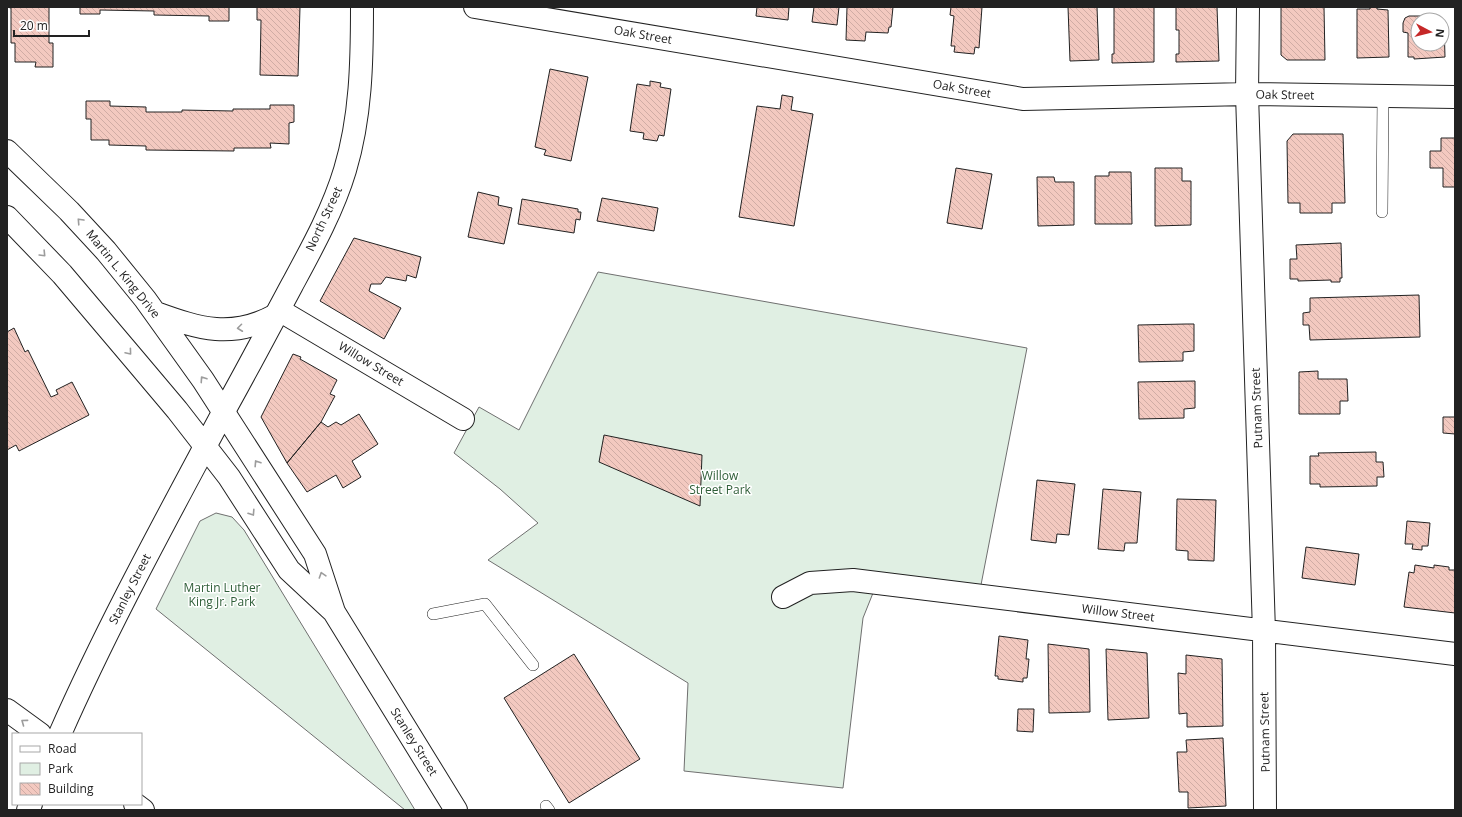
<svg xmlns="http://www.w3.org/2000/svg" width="1462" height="817" viewBox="0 0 1462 817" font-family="'Open Sans',sans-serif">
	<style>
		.green { fill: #e0efe3; stroke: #6f6f6f }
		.building { fill: url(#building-back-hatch); stroke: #222 }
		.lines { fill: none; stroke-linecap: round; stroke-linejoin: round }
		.service-casing { stroke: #222; stroke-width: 12 }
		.minor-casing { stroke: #222; stroke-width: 24 }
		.tertiary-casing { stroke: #222; stroke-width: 24 }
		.secondary-casing { stroke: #222; stroke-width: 24 }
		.motorway-casing { stroke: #222; stroke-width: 24 }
		.service { stroke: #fff; stroke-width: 11 }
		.minor { stroke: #fff; stroke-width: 22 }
		.tertiary { stroke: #fff; stroke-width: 22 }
		.secondary { stroke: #fff; stroke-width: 22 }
		.motorway { stroke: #fff; stroke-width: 22 }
		.oneway { stroke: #9c9c9c }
		.labels { text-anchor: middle; stroke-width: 3; stroke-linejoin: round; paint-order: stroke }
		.street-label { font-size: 12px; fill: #222; stroke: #fff }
		.park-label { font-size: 12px; fill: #2f5e38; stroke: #fff }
	</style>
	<defs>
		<pattern id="building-back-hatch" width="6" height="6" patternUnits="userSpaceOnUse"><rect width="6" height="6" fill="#f3c9c0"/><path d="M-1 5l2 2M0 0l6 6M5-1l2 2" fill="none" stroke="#d0aca5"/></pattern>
	</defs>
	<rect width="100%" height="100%" fill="#fff"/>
	<path class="green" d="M598 272 1027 348 980 590 879 578 863 618 843 788 684 771 688 683 488 560 538 523 500 489 454 453 479 407 519 430Z
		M216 513 232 517 244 530 415 810H405L156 609 200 521Z"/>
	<path class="building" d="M7 7H49V43H53V67H35L36 62H15V43H11V8Z
		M80 7H229V21H209V16L154 15V11L100 10V14H80Z
		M257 7H300L298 76 260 75 261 20H257Z
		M757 7H789L788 20 756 16Z
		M814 7H839L837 25 812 22Z
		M847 7H893L891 27H889L888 33 866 32 865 41 846 40Z
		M951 7H982L979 48 975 47 974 54 954 52 955 46H951L954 16 950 15Z
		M1068 7H1097L1099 60 1070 61Z
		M1114 7H1154V62L1112 63V54H1114Z
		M1176 7H1217L1219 61 1176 62V54H1179V30H1176Z
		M1281 7H1324L1325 60H1287L1281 55Z
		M1370 7H1377V9L1388 10 1389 57 1357 58V9H1370Z
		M1409 16H1436V20H1418V44H1442V22H1444L1445 57 1414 59V57H1408V33L1403 32V23L1405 18Z
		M550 69 588 77 571 161 544 155 546 150 535 147Z
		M650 81 661 83 660 87 671 89 664 136 659 135 657 141 643 139 644 133 630 131 637 84 650 86Z
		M782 95 793 97 791 110 813 114 794 226 739 217 757 106 780 109Z
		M86 101H110V106L146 107V112H182V110L233 111V109H270V105H294V122L289 123V144L270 143 271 148H234V151L146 150V146L109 145V140H91V119H86Z
		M1293 134H1343L1345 203H1332V213H1300V203H1288L1287 141Z
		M1441 138H1455V187H1443V168H1430V151H1441Z
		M956 168 992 174 982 229 947 223Z
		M1155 168H1182V181H1191V225L1155 226Z
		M1109 172H1131L1132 224H1095V176H1109Z
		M1037 177H1054L1055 182H1074V225L1038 226Z
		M478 192 499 197 498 205 512 208 504 244 468 237Z
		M602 198 658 208 654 231 597 221Z
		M522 199 578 209V212H581L580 220 576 219 574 233 518 224Z
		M354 238 421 257 416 278 407 275 406 281 386 277 381 284H371L369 291 401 308 384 339 320 301Z
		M1341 243 1342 278H1340V282H1331V280L1298 281V279H1290V259H1297L1296 245Z
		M1419 295 1420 337 1310 340 1309 325H1303V313L1310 312V298Z
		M1186 324H1194V351L1183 352V361L1139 362 1138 325Z
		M14 328 25 352 28 350 51 397 58 394 56 390 72 382 89 415 19 451 16 445 7 450V332Z
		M293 354 301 357 300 359 337 380 330 394 335 396 321 422 287 463 261 417Z
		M1318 371V379H1347L1348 401H1340V414H1299V372Z
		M1195 381V408L1184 409V418L1139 419 1138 382Z
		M359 414 378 444 352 461 361 477 343 488 336 475 307 492 287 463 321 422 328 427 336 422 341 425Z
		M1443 417H1455V434L1443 433Z
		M604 435 702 455 700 506 599 462Z
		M1376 452V462H1383L1384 477H1377V486L1320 487V484H1310V456H1319L1318 453Z
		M1037 480 1075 484 1069 535 1057 534 1056 543 1031 540Z
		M1103 489 1141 492 1137 543H1125L1124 551 1098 549Z
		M1177 499 1216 500 1214 561 1188 560V551L1176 550Z
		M1407 521 1430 523 1428 546H1422V550L1412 549 1413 544H1405Z
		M1306 547 1359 554 1355 585 1302 578Z
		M1415 565 1434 568V565L1449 567V570H1455V613L1404 607 1409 572 1414 573Z
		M999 636 1028 640 1026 659H1029L1027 678H1023V682L998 679V676H995Z
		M1048 644 1089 649 1090 712 1049 713Z
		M1106 649 1147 653 1149 718 1108 720Z
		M574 654 640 759 569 803 504 698Z
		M1186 655 1222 659 1223 726 1187 727V713L1179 714 1178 673 1186 674Z
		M1018 709H1034L1033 732 1017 731Z
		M1223 738 1226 806 1188 808V792H1179L1177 752H1187L1186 740Z"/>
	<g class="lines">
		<defs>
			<path id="service" d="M1382 212 1383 96
				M433 614 485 604 533 665
				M546 806 549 810"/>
			<path id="minor" d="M475 7 1023 99 1247 94 1455 97
				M1248 7 1247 94 1264 632 1265 810
				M279 310 463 419
				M783 597 810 583 853 580 1455 654"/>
			<path id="tertiary" d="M224 411C247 370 269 328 292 285 312 248 333 210 345 170 361 117 362 62 362 7"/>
			<path id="secondary" d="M7 151 69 211 106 251 145 299 203 380 315 554 334 612 456 810
				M7 217 62 274 134 359 177 410 229 477 289 570 333 611
				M156 313C200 329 232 339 276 315
				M60 734C109 623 167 518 224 411
				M28 810 31 804"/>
			<path id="motorway" d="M7 710 40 734
				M135 804 143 810"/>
		</defs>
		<use href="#service" class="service-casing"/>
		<use href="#minor" class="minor-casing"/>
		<use href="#tertiary" class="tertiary-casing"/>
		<use href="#secondary" class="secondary-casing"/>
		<use href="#motorway" class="motorway-casing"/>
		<use href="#service" class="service"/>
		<use href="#minor" class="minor"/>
		<use href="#tertiary" class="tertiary"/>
		<use href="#secondary" class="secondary"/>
		<use href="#motorway" class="motorway"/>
	</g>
	<defs><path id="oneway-chevron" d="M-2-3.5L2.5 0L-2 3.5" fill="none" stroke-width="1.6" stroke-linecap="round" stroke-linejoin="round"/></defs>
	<g class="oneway">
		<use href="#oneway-chevron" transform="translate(80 221) rotate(-133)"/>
		<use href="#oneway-chevron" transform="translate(43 254) rotate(46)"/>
		<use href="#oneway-chevron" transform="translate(240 328) rotate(173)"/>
		<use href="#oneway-chevron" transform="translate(129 352) rotate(50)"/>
		<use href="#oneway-chevron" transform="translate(203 379) rotate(-124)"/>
		<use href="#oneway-chevron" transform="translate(257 463) rotate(-123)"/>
		<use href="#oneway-chevron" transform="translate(252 513) rotate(57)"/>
		<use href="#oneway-chevron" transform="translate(322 575) rotate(-108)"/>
		<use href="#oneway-chevron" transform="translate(24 722) rotate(-144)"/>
	</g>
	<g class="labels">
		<g class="street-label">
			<text transform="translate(643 35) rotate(10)" y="4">Oak Street</text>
			<text transform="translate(962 89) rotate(10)" y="4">Oak Street</text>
			<text transform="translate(1285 95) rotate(1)" y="4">Oak Street</text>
			<text transform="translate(324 219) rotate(-65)" y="4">North Street</text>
			<text transform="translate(123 274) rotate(51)" y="4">Martin L. King Drive</text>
			<text transform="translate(371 364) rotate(31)" y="4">Willow Street</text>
			<text transform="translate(1257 408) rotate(-92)" y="4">Putnam Street</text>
			<text transform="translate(130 589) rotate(-63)" y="4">Stanley Street</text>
			<text transform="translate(1118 613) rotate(7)" y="4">Willow Street</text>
			<text transform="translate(1265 732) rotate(-91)" y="4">Putnam Street</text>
			<text transform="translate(414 742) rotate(58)" y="4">Stanley Street</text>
		</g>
		<g class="park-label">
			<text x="720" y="480">Willow<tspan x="720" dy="14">Street Park</tspan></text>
			<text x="222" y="592">Martin Luther<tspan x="222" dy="14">King Jr. Park</tspan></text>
		</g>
	</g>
	<rect width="1462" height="817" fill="none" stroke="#222222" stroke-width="16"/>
	<rect x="12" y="733" width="130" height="72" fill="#ffffff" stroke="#a7a7a7"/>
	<rect x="20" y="746" width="20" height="6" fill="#ffffff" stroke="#a7a7a7"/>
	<text x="48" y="753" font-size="12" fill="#222222">Road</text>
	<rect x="20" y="763" width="20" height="12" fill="#e0efe3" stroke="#a7a7a7"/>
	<text x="48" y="773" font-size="12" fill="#222222">Park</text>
	<rect x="20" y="783" width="20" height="12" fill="url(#building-back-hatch)" stroke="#a7a7a7"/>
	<text x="48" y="793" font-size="12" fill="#222222">Building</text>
	<g transform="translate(1430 32) rotate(97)"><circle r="19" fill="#ffffff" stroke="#a7a7a7"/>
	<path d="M0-3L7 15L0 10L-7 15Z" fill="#c62828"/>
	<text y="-6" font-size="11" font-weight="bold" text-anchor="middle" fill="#222222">N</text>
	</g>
	<path d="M14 30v6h75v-6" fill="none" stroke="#222222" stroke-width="2"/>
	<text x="20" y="30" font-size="12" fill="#222222" stroke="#ffffff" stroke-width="3" paint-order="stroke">20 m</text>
</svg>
